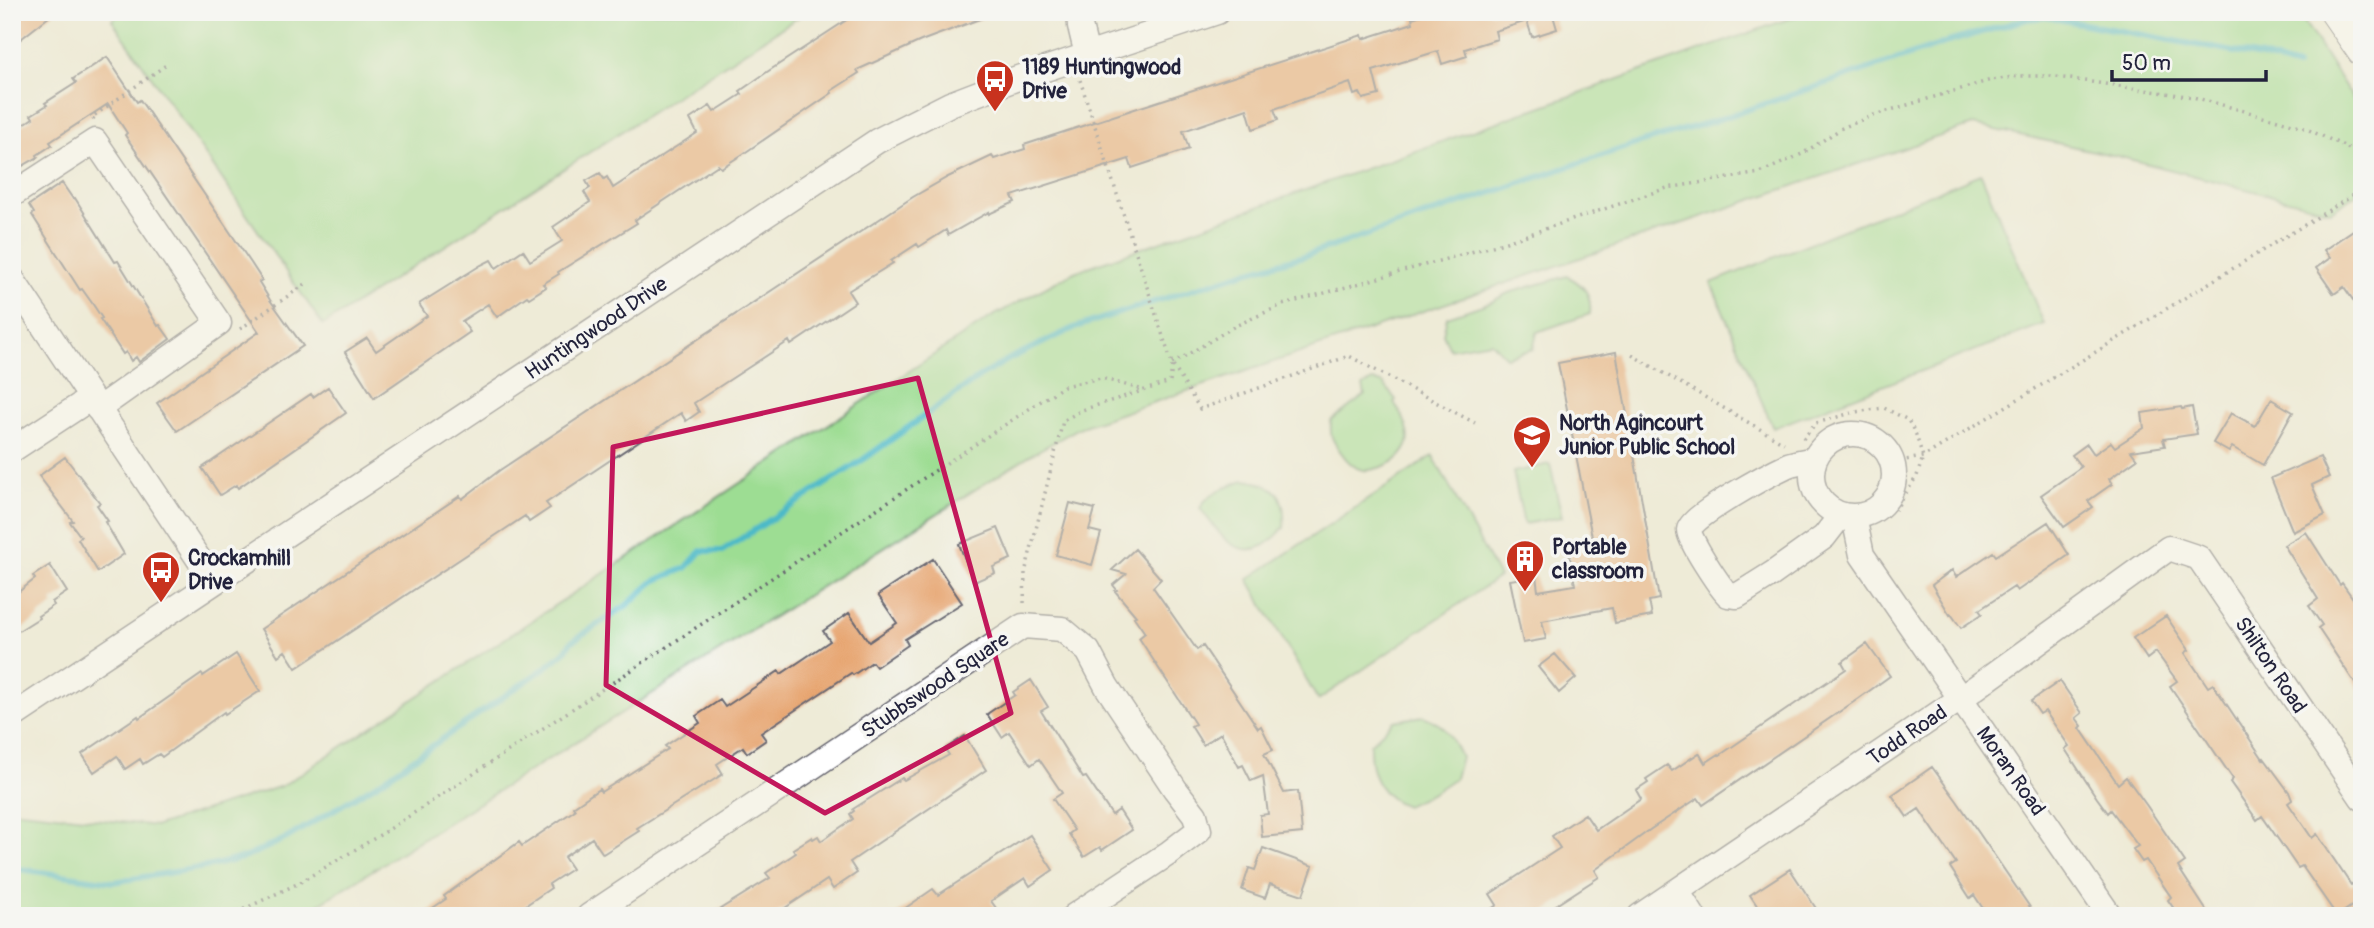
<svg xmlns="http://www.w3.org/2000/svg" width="2374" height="928" viewBox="0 0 2374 928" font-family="Pangolin,sans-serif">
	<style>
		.green { fill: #9ddd93; stroke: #608067; stroke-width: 2 }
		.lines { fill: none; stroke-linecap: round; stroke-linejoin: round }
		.stream { stroke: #4cb9c8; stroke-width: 6 }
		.building { fill: #e6a069 }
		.minor-casing { stroke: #696872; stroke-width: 27 }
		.major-casing { stroke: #696872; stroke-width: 32 }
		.path { stroke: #696872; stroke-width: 3.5; stroke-dasharray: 2 5; stroke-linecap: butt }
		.minor { stroke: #fff; stroke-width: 24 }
		.major { stroke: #fff; stroke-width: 30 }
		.marked { fill: none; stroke: #c2185b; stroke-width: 5; stroke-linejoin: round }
		.labels { text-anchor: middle; stroke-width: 7; stroke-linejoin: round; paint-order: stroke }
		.poi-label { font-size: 21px; font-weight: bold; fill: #22223b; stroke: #f6f6f2; text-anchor: start }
		.street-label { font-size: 21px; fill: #22223b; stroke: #f6f6f2 }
	</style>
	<rect width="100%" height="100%" fill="#f6f6f2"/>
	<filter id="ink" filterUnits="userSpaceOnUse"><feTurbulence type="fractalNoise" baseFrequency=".0143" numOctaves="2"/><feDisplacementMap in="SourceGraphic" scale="14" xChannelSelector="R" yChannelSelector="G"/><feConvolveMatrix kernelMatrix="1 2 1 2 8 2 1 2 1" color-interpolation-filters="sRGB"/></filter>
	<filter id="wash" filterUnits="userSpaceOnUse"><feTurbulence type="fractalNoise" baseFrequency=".00686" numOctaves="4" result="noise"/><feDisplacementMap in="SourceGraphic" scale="28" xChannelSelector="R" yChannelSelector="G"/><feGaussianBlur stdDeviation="1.57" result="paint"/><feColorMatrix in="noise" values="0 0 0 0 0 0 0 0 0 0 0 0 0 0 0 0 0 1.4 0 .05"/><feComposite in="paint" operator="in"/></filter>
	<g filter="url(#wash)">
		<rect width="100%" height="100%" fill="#eeebd7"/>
		<path class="green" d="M121 12H806L323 325 112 20Z
			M1808 12H2298L2362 113V190L2331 211 2117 156 1973 125 1081 427 1027 457 300 916H12V810L157 826 282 786 991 317 1074 272Z
			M1981 174 2044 324 1773 428 1711 283Z
			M1567 276C1584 285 1592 294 1590 314L1537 332 1533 349 1506 357 1491 342 1450 349 1443 334 1447 317 1491 302 1508 293Z
			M1372 381 1383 383 1396 400 1394 402C1400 413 1412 429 1408 443 1406 451 1398 460 1391 463 1366 475 1355 473 1340 451 1331 438 1330 436 1331 421L1365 395 1363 386Z
			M1433 456 1499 577 1318 700 1248 579Z
			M1550 464 1562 517 1524 524 1513 472Z
			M1244 480C1278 484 1286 495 1284 528 1278 534 1270 543 1263 546 1232 560 1216 528 1200 508 1207 493 1230 485 1244 480Z
			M1423 716C1447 725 1450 735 1461 757L1455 778 1433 793 1406 806C1378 796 1369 772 1370 744L1394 721Z"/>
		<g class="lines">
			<path class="stream" d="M12 868 113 882 211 866 246 857 287 838 380 782 545 668 565 652 571 642 626 606 654 581 686 568 701 551H722L864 459 979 377 1011 358 1076 327 1246 272 1304 256 1642 142 1714 121 1948 42 2027 19 2047 17 2261 57 2297 67"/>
		</g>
		<g id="blocks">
			<path class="building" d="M12 12H55L12 46Z
				M859 12 993 14 921 41 857 70 859 73 831 91 832 93 743 154 721 168 718 165 635 220 637 223 558 272 559 274 543 284 546 287 529 298 527 296 497 317 488 304 462 321 470 332 374 398 345 352 367 338 376 351 427 316 419 304 481 265 491 260 496 268 523 250 530 261 562 241 553 227 590 202 584 192 590 188 586 181 600 173 604 179 607 177 613 188 697 133 690 119 710 106 714 112 742 94 740 91 767 72Z
				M1431 12H1552L1557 29 1532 37 1527 21 1495 31 1497 39 1465 49 1467 56 1442 64 1438 51 1373 71 1379 95 1363 99 1360 93 1354 95 1350 83 1274 109 1278 120 1253 129 1247 109 1183 131 1189 149 1132 168 1129 159 1012 196 1015 202 989 214V212L948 235 946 230 919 247 917 244 891 261 893 263 848 291 855 302 791 345 789 341 694 403 699 412 686 421 681 413 546 503 550 508 529 522 525 516 296 668 285 651 278 656 261 629 460 496 462 499 500 470 913 197 948 177 992 156 994 159 1025 149 1024 145 1362 35 1363 39 1413 23 1412 18Z
				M107 57 137 102 140 100 251 263 262 280 259 282 270 300 303 346 177 431 157 403 259 332 125 135 127 133 108 104 50 142 52 145 37 155 38 157 12 172V132L33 118 31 115 47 105 45 103 76 83 73 79Z
				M62 183 73 199 75 198 115 262 118 261 158 326 160 325 170 339 139 362 136 357 131 361 126 352 123 354 100 319 102 318 92 303 82 289 80 290 32 215 34 213 29 205Z
				M2362 224V313L2344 287 2334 294 2316 268 2330 258 2324 250Z
				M1616 352 1659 599 1649 601 1652 616 1615 623 1612 608 1542 621 1546 639 1523 643 1510 580 1536 576 1538 591 1575 585 1568 547 1593 542 1558 363Z
				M328 387 346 413 238 488 236 485 220 495 202 468 311 394 313 397Z
				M2271 399 2293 412 2263 465 2232 447 2229 452 2213 443 2231 413 2255 426Z
				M2181 407 2182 409 2192 407 2197 434 2163 439 2165 446 2131 451 2137 459 2109 479 2112 484 2088 501 2093 507 2064 527 2041 495 2081 467 2072 455 2087 444 2094 454 2111 442 2115 447 2144 428 2142 413Z
				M65 457 100 503 97 505 108 521 105 522 124 554 98 572 78 539 81 537 70 522 73 521 39 476Z
				M2320 457 2329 477 2312 485 2325 515 2293 532 2271 478Z
				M1070 503 1095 509 1089 530 1101 533 1092 565 1056 555Z
				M2048 522 2069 555 2017 591 2014 587 1979 610 1982 614 1961 628 1951 614 1950 615 1932 585 1952 570 1956 577 1993 552 1996 556Z
				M998 528 1011 559 993 567 995 573 974 582 959 544Z
				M2306 532 2340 585 2342 583 2362 611V694L2318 628 2322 625 2309 606 2318 599 2284 545Z
				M1135 549 1161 579 1153 587 1197 650 1203 646 1258 728 1261 726 1273 750 1264 754 1284 793 1298 791 1302 833 1262 837 1260 815 1268 814 1263 776 1251 781 1243 765 1239 767 1221 733 1203 745 1191 726 1195 724 1139 638 1145 633 1134 617 1136 616 1115 591 1117 590 1113 585 1126 574 1112 570Z
				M933 559 962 603 905 639 908 645 876 667 872 662 853 675 851 673 761 733 766 740 747 753 743 747 717 764 723 774 637 828 639 831 603 854 592 838 564 857 572 869 549 884 551 888 510 916H421L446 899 444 896 519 842 522 846 575 810 573 807 599 789 601 792 668 749 665 746 700 723 696 716 720 700 725 707 779 671 781 674 830 641 823 631 849 613 869 642 897 623 878 595Z
				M50 565 67 592 52 602 54 605 38 616 39 618 12 635V597L35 579 33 576Z
				M2166 616 2189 650 2185 653 2208 687 2213 684 2263 759 2264 758 2289 792 2292 800 2288 803 2312 838 2317 834 2351 885 2356 881 2362 890V899L2337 916 2302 866 2298 868 2262 816 2257 820 2230 782 2233 779 2170 686 2177 681 2156 652 2147 659 2133 638Z
				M1867 644 1890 676 1858 699 1703 805 1698 798 1651 829 1595 870 1599 877 1539 916H1481L1497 905 1490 894 1560 848 1552 836 1585 814 1596 830 1641 799 1636 790 1648 782 1646 779 1667 765 1672 771 1699 753 1705 763 1719 754 1720 755 1846 669 1842 662Z
				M236 654 260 691 225 714 224 712 162 757 159 754 143 764 140 759 125 769 117 756 94 772 82 754 138 716 139 718 202 674 203 676Z
				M1555 654 1576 678 1559 693 1538 667Z
				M1031 680 1048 707 1041 711 1083 778 1086 777 1112 815 1119 810 1132 830 1102 850 1100 847 1084 857 1069 834 1074 830 1053 799 1062 793 1039 759 1031 765 1009 732 1002 737 987 714 1015 695 1013 692Z
				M2060 681 2082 713 2076 718 2082 726 2080 728 2118 784 2126 777 2147 806 2185 862 2178 867 2210 916H2179L2168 900 2171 897 2146 860 2142 862 2133 849 2138 846 2111 810 2108 813 2097 798 2065 749 2069 746 2045 711 2040 714 2031 701Z
				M965 736 986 770 850 862 857 873 833 889 827 880 773 916H709L770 878 766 873 796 853 793 849 812 837 813 839 818 836 821 841 838 829 853 819 850 814 854 811 853 809 902 778 904 780 949 755 945 749Z
				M1932 767 1957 801 2036 916H1988L1974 895 1970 898 1950 867 1956 863 1919 809 1907 817 1892 795Z
				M1030 835 1053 870 1030 886 1025 878 991 901 996 908 985 916H894L933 889 938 895Z
				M1263 848 1313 866 1303 895 1270 884 1265 898 1242 890 1249 868 1255 870Z
				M1790 869 1821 916H1764L1750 895Z"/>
		</g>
	</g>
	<g filter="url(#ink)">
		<use href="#blocks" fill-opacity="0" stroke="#696872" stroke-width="2"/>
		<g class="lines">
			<defs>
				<path id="minor" d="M1079 12 1080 26 1087 55
					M12 195 95 141 219 323 98 409
					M12 279 214 582
					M1812 475a41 41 0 1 1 82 0a41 41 0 1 1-82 0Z
					M12 450 91 398
					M1815 459C1806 461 1796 462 1788 465 1773 472 1690 516 1689 530 1689 541 1720 587 1728 595L1737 596 1772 574 1824 537 1841 515
					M1854 517 1862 555 2110 916
					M12 717 877 141 950 104 1015 79 1217 12
					M1677 891 1693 916
					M589 916 1023 626 1062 629 1088 651 1107 687 1175 789 1195 815 1199 830 1169 853 1074 916
					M1640 916 1960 699 2169 548 2199 558 2362 798"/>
				<path id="major" d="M2335 12 2362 51"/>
			</defs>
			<use href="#minor" class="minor-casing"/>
			<use href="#major" class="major-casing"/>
			<path class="path" d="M126 12 128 14
				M1080 80 1172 364 1200 409 1349 356 1475 423
				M94 120 92 117 166 65
				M240 329 307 283
				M1632 355 1784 443
				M1172 364 1235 326 1282 305 1503 243 1667 188 1760 173 1802 154 1842 128 1874 115 1991 80 2020 76H2050L2193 97 2300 126 2342 145 2362 157
				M1803 439 1816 423 1855 412 1884 408 1908 420 1916 435 1923 457 1917 476 1895 510
				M1893 462 1923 457 2362 190
				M1024 603 1025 573 1063 421 1082 410 1170 382 1172 366
				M202 916 240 911 297 884 385 832 1064 386 1101 378 1143 390"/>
			<use href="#minor" class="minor"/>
			<use href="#major" class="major"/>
		</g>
	</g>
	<path d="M0 0H2374V928H0ZM918 378 1011 713 825 813 606 685 613 447Z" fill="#eeebd7" fill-opacity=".55" fill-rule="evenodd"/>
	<path class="marked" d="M918 378 1011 713 825 813 606 685 613 447Z"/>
	<defs>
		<symbol id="bus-pin" viewBox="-11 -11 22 30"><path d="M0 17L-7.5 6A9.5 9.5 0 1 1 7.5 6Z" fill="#c8321e" stroke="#f6f6f2"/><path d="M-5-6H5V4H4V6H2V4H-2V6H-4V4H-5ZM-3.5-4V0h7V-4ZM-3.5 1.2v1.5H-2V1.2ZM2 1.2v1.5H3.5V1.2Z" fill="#fff"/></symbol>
		<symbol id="school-pin" viewBox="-11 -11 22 30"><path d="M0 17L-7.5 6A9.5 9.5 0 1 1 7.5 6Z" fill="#c8321e" stroke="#f6f6f2"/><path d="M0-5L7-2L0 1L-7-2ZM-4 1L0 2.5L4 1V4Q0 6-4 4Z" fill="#fff"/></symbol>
		<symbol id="building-pin" viewBox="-11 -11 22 30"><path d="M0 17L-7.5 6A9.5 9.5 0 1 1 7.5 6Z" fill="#c8321e" stroke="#f6f6f2"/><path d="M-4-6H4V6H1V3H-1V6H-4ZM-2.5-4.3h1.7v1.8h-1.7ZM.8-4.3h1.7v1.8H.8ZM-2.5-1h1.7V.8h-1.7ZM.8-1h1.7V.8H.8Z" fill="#fff"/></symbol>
	</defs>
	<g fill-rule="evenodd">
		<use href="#bus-pin" x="973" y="57" width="44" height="60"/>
		<use href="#school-pin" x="1510" y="413" width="44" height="60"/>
		<use href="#building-pin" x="1503" y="537" width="44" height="60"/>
		<use href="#bus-pin" x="139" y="548" width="44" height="60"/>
	</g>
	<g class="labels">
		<g class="poi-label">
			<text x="1022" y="74">1189 Huntingwood<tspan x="1022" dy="24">Drive</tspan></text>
			<text x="1559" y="430">North Agincourt<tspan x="1559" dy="24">Junior Public School</tspan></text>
			<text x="1552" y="554">Portable<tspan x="1552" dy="24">classroom</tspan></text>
			<text x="188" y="565">Crockamhill<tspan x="188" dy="24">Drive</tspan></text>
		</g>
		<g class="street-label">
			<text transform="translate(596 328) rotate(-34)" y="7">Huntingwood Drive</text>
			<text transform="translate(2271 665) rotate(56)" y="7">Shilton Road</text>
			<text transform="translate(935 685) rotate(-34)" y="7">Stubbswood Square</text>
			<text transform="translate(1907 735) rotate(-34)" y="7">Todd Road</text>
			<text transform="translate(2011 771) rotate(55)" y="7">Moran Road</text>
		</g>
	</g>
	<rect width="2374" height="928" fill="none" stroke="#f6f6f2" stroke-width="42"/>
	<path d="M2112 70v10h154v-10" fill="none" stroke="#22223b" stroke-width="3.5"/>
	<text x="2122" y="70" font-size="21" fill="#22223b" stroke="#f6f6f2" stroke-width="5" paint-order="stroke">50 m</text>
</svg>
